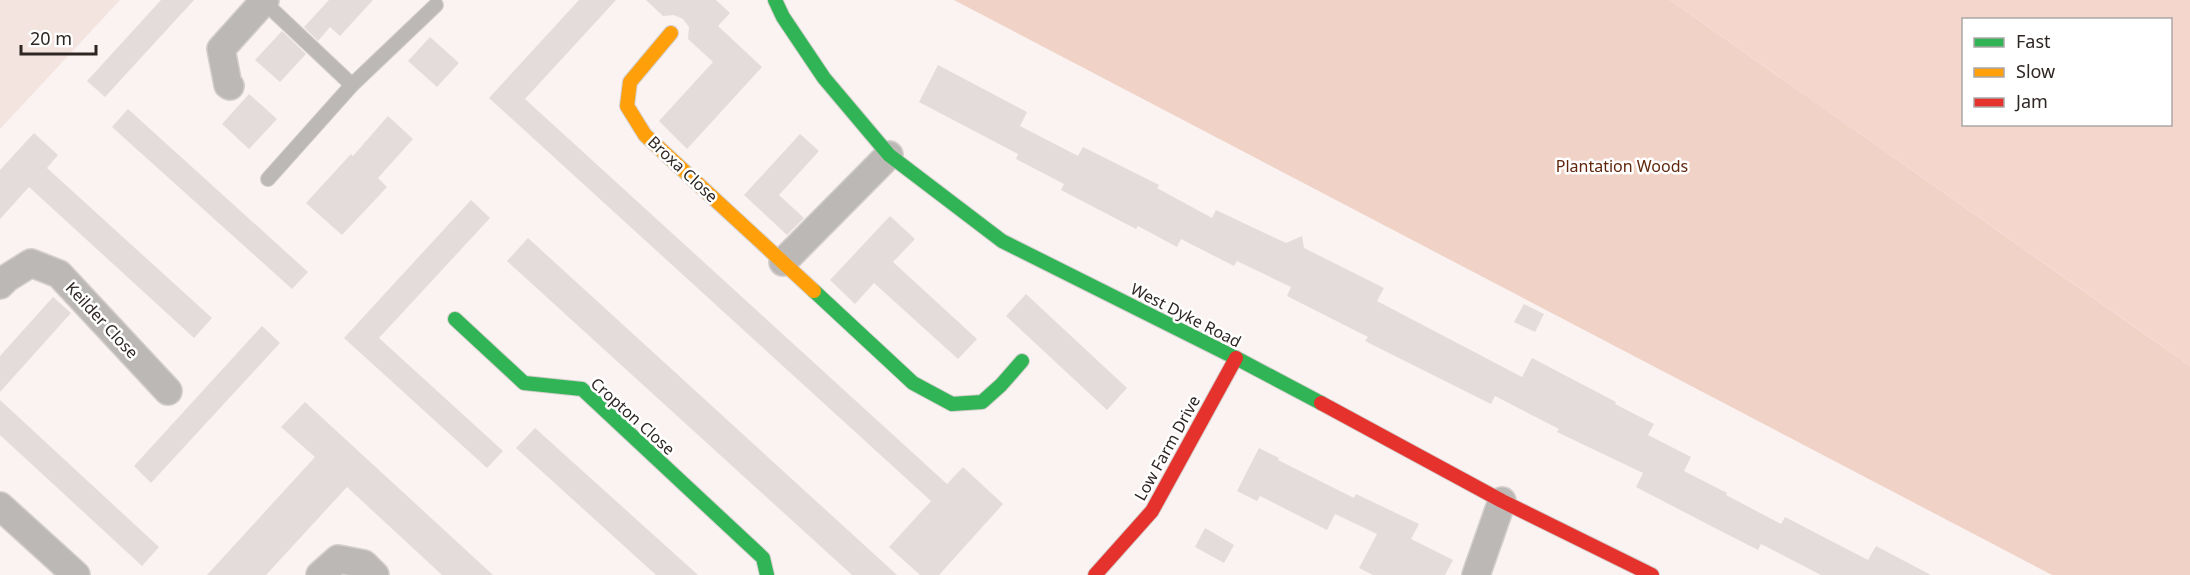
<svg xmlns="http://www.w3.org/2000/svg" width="2190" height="575" viewBox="0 0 2190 575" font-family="'Noto Sans',sans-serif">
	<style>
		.built { fill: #f4e4df }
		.green { fill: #f5d6cc; fill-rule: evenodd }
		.forest { fill: #f1d2c7 }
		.building { fill: #e3dcda }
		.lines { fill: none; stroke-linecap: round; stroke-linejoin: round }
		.lane-casing { stroke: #d4cfcd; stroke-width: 16 }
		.street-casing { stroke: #d4cfcd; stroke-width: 30 }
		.fast-casing { stroke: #d4cfcd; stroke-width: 16 }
		.slow-casing { stroke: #d4cfcd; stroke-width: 16 }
		.jam-casing { stroke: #d4cfcd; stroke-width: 16 }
		.lane { stroke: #bbb8b6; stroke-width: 14 }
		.street { stroke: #bbb8b6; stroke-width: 27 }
		.fast { stroke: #30b455; stroke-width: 14 }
		.slow { stroke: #ff9f0a; stroke-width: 14 }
		.jam { stroke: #e5322d; stroke-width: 14 }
		.labels { text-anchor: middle; stroke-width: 5; stroke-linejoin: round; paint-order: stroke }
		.park-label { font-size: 16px; fill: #61260c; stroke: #fff }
		.street-label { font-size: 16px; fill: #2e2623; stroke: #fff }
	</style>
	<rect width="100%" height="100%" fill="#faf3f1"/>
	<path class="built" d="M0 0H120L0 129Z"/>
	<path class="green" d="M1670 0H2190V366L2152 339ZM1964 20H2170V124H1964Z"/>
	<path class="forest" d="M954 0H1670L2190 366V575H2052Z"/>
	<path class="building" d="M161 0H194L105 97 87 81Z
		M329 0H373L340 36 330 27 318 41 304 27Z
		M579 0H616L525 99 947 484 963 467 1003 504 939 575H920L889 547 931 501 489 98Z
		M646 0H716L730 13 718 26 762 67 687 149 659 121 713 62 688 39 689 27 683 19 674 15 663 16Z
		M282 31 306 54 280 82 255 60Z
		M430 37 459 63 437 87 408 61Z
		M938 65 1027 112 1020 126 1078 156 1083 147 1159 185 1157 188 1212 218 1216 210 1286 243 1302 236 1304 248 1384 288 1377 301 1522 377 1532 358 1616 402 1615 404 1654 424 1648 435 1691 457 1684 471 1727 493 1726 495 1781 524 1785 517 1868 560 1876 546 1931 575H1821L1761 544 1758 550 1711 526 1636 487 1643 473 1557 432 1559 429 1495 396 1491 404 1365 341 1368 337 1287 296 1291 287 1237 261 1234 266 1181 239 1177 247 1138 226 1136 229 1061 190 1064 184 1016 159 1018 154 919 102Z
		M249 94 277 119 249 149 222 124Z
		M128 109 308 272 292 289 112 127Z
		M388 116 413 139 378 178 387 187 342 235 306 203 351 154 353 156Z
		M34 133 58 155 47 168 212 318 194 338 29 187 0 219V170Z
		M800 134 819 151 779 195 804 218 787 235 744 195Z
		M471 200 490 218 379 338 503 451 487 468 344 338Z
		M890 216 915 239 893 262 977 339 958 359 874 283 855 304 830 280Z
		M528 238 897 575H852L507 261Z
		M1026 294 1127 388 1107 410 1006 316Z
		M53 297 71 313 0 392V356Z
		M1524 304 1544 314 1535 332 1514 322Z
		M262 326 280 343 151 483 134 466Z
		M0 400 159 547 142 566 0 435Z
		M305 402 493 575H442L347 487 266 575H207L315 457 281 427Z
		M535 428 698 575H656L516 448Z
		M1259 448 1279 458 1278 460 1354 498 1356 494 1419 524 1411 539 1453 560 1445 575H1373L1359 568 1377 534 1335 514 1327 530 1260 496 1257 501 1237 491Z
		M1205 528 1234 545 1224 563 1195 547Z"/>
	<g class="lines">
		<defs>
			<path id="lane" d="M263 1 352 85 436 5
				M268 179 352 85"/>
			<path id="street" d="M230 86 228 85 221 49 265 0
				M783 262 889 155
				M0 285 7 278 31 263 59 274 168 391
				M0 506 76 575
				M320 575 338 559 364 564 375 575
				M1476 575 1502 501"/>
			<path id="fast" d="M775 0 783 17 824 78 889 155 1002 241 1236 358 1321 403
				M814 291 913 383 952 404 982 402 1001 385 1022 361
				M455 319 524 383 582 389 763 558 767 575"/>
			<path id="slow" d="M671 33 630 82 627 106 645 135 814 291"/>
			<path id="jam" d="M1321 403 1502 501 1652 575
				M1095 575 1152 511 1236 358"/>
		</defs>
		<use href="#lane" class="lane-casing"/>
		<use href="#street" class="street-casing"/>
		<use href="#fast" class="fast-casing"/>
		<use href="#slow" class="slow-casing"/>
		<use href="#jam" class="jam-casing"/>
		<use href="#lane" class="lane"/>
		<use href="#street" class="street"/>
		<use href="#fast" class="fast"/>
		<use href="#slow" class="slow"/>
		<use href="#jam" class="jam"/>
	</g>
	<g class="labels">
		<g class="park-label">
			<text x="1622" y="172">Plantation Woods</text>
		</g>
		<g class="street-label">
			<text transform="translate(683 169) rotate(43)" y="6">Broxa Close</text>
			<text transform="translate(1186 315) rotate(27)" y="6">West Dyke Road</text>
			<text transform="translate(102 320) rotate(47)" y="6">Keilder Close</text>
			<text transform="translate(633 416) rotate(42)" y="6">Cropton Close</text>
			<text transform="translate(1167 448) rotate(-61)" y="6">Low Farm Drive</text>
		</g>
	</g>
	<rect x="1962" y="18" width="210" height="108" fill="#ffffff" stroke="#aba8a7" stroke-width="1.5"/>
	<rect x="1974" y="38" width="30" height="9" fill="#30b455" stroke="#aba8a7" stroke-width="1.5"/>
	<text x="2016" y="48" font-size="18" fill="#2e2623">Fast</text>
	<rect x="1974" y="68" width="30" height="9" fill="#ff9f0a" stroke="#aba8a7" stroke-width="1.5"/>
	<text x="2016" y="78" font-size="18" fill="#2e2623">Slow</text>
	<rect x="1974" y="98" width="30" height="9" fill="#e5322d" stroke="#aba8a7" stroke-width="1.5"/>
	<text x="2016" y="108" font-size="18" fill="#2e2623">Jam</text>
	<path d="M21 45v9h75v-9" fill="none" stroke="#2e2623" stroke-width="3"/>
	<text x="30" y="45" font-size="18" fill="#2e2623" stroke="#ffffff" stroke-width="4.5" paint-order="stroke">20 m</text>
</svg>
